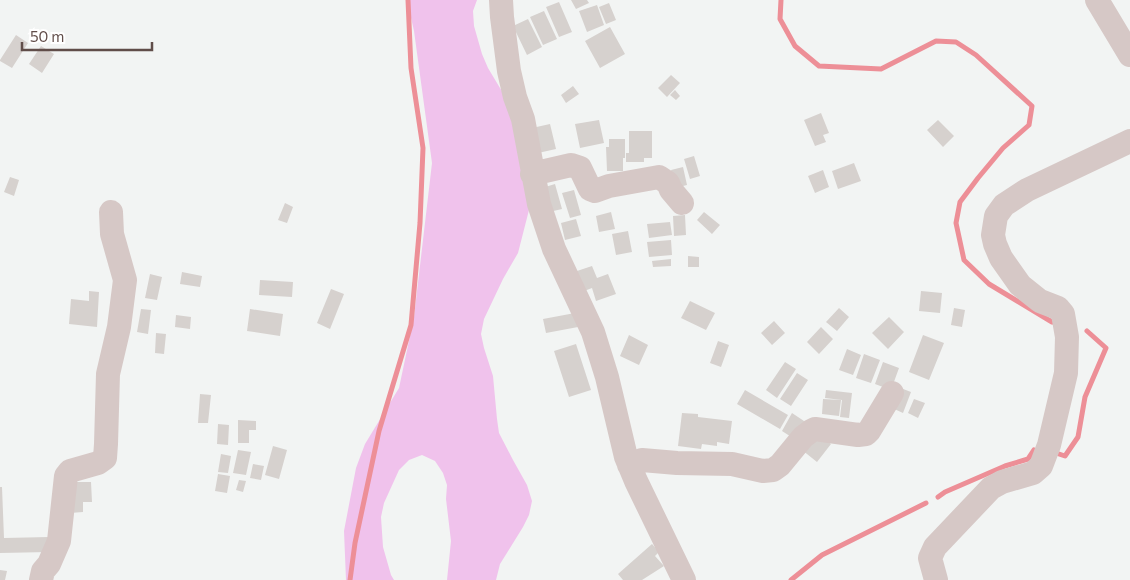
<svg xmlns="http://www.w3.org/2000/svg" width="1130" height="580" viewBox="0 0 1130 580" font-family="Commissioner,sans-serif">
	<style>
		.green { fill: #f0c2ec }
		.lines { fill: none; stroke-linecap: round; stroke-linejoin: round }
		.stream { stroke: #ed8f97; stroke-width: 5 }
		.building { fill: #d6d1ce }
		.minor { stroke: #d6c8c6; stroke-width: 24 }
	</style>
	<rect width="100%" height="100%" fill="#f2f4f3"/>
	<path class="green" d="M407 0H477L473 11 474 26 482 54 488 68 503 93 514 121 529 210 518 253 503 279 484 319 481 334 484 348 493 376 497 419 499 433 513 460 527 485 532 501 529 515 523 527 500 564 496 580H447L451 541 446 499 447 485 443 473 435 461 422 455 409 460 399 470 384 503 381 517 383 547 391 575 394 580H346L344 531 356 468 365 444 399 388 414 317 432 163 414 31Z"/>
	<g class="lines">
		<path class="stream" d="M781 0 780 19 795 46 819 66 881 69 936 41 956 42 976 55 1032 106 1029 125 1003 148 978 178 960 202 956 223 964 260 989 284 1052 322
			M1053 452 1065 456 1078 437 1085 397 1106 348 1087 331
			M938 497 945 492 1005 466 1028 459 1034 450
			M350 580 355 543 379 431 411 325 420 223 423 148 411 68 408 0
			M791 580 822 555 926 503"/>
	</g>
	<path class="building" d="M571 0H587L589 3 576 9Z
		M559 2 572 32 559 37 546 7Z
		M609 3 616 20 606 24 599 7Z
		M597 5 604 25 587 32 579 11Z
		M544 11 557 39 543 45 530 17Z
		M528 19 542 47 527 55 513 26Z
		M610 27 625 54 600 68 585 41Z
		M16 35 28 43 12 68 0 61V60Z
		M41 46 54 54 42 73 29 64Z
		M671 75 680 83 667 97 658 88Z
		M573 86 579 94 566 103 561 95Z
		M675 90 680 96 676 100 670 95Z
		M821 113 829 133 823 135 826 142 815 146 804 120Z
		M599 120 604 143 580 148 575 124Z
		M938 120 954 136 943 147 927 130Z
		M550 124 556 149 538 153 532 128Z
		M629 131H652V158H644V162H626V153H629Z
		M609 139H625V158H623V171H607L606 147H609Z
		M694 156 700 176 690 179 684 159Z
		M854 163 861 181 838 189 832 171Z
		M683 167 687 185 675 188 671 170Z
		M823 170 829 187 815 193 808 176Z
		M10 177 19 180 14 196 4 192Z
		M555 184 562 209 549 212 542 188Z
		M574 190 581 215 570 218 562 193Z
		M285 203 293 207 287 223 278 220Z
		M611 212 615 229 599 232 596 216Z
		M704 212 720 225 712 234 697 220Z
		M685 215 686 235 674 236 673 216Z
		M576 219 581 236 565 240 561 223Z
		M670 222 672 235 649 238 647 224Z
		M628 231 632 252 616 255 612 234Z
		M671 240 672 255 649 257 647 242Z
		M688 256 699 257V267H688Z
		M671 259V266L653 267 652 261Z
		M592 266 597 278 608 274 616 294 596 301 592 288 579 293 571 273Z
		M182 272 202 276 200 287 180 284Z
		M150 274 162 277 157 300 145 298Z
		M260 280 293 282 292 297 259 295Z
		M331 289 344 294 330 329 317 323Z
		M89 291 99 292 97 327 69 324 71 299 89 301Z
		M921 291 942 293 940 313 919 311Z
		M690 301 715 313 706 330 681 318Z
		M839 308 849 317 837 331 826 322Z
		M954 308 965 310 962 327 951 325Z
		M141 309 151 310 148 334 137 332Z
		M250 309 283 314 280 336 247 331Z
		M575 313 578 327 546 333 543 319Z
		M176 315 191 317 190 329 175 327Z
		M889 317 904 332 888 349 872 333Z
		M774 321 785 333 772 345 761 333Z
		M821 327 833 339 819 354 807 342Z
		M156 333 166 334 164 354 155 353Z
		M629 335 648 345 639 365 620 356Z
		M923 335 944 343 929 380 909 372Z
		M718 341 729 345 721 367 710 363Z
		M576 344 591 390 569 397 554 351Z
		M847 349 861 355 853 375 839 370Z
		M864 354 880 360 871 383 856 378Z
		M785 362 796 369 777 398 766 390Z
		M883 362 899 368 891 390 875 384Z
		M797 373 808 380 791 406 780 399Z
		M898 387 911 392 903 413 890 407Z
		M745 390 788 415 780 429 737 404Z
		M826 390 852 393 849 418 840 417 842 400 825 398Z
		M200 394 211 395 208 423H198Z
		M823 399 841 400 839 416 822 414Z
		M914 399 925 403 918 418 908 413Z
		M682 413 698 414V417L732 421 729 444 717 442V446L702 444 701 449 678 446Z
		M792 413 807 423 796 440 782 431Z
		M238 420 256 421V430H249V443H238Z
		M218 424 229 425 228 445 217 444Z
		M815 432 831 444 817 462 802 450Z
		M273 446 287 450 279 479 265 475Z
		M238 450 251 452 246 475 233 473Z
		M221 454 231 456 228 473 218 472Z
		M253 464 264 466 261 480 250 478Z
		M218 474 230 476 227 493 215 491Z
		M239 480 246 481 243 492 236 490Z
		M69 482H91L92 502H83V512L70 513Z
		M0 487H2L4 538 49 537V552L0 553Z
		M652 544 659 552 655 556 664 566 642 580H623L618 574Z
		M0 570 7 571 5 580H0Z"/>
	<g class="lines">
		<path class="minor" d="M501 0 502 17 509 71 515 97 523 119 539 204 554 249 593 332 607 377 626 457 636 481 684 580
			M1097 0 1130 55
			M532 174 571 165 580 168 590 189 595 191 609 186 659 177 668 183 671 190 682 203
			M629 465 642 460 677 463 732 464 763 471 773 470 780 465 803 437 811 431 815 429 858 435 866 434 869 431 892 393
			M41 580 43 571 49 564 59 541 66 476 70 471 98 463 105 458 106 444 108 374 119 327 125 280 112 234 111 212
			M936 580 930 558 935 547 991 488 1002 482 1033 473 1041 466 1049 445 1066 373 1067 337 1063 314 1058 308 1040 301 1020 285 1001 258 995 244 993 235 996 216 1004 205 1027 190 1130 141"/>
	</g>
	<path d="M22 42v8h130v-8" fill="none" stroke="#604d49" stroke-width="2.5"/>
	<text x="30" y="42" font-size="15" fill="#604d49" stroke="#ffffff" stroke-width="4" paint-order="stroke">50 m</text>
</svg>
